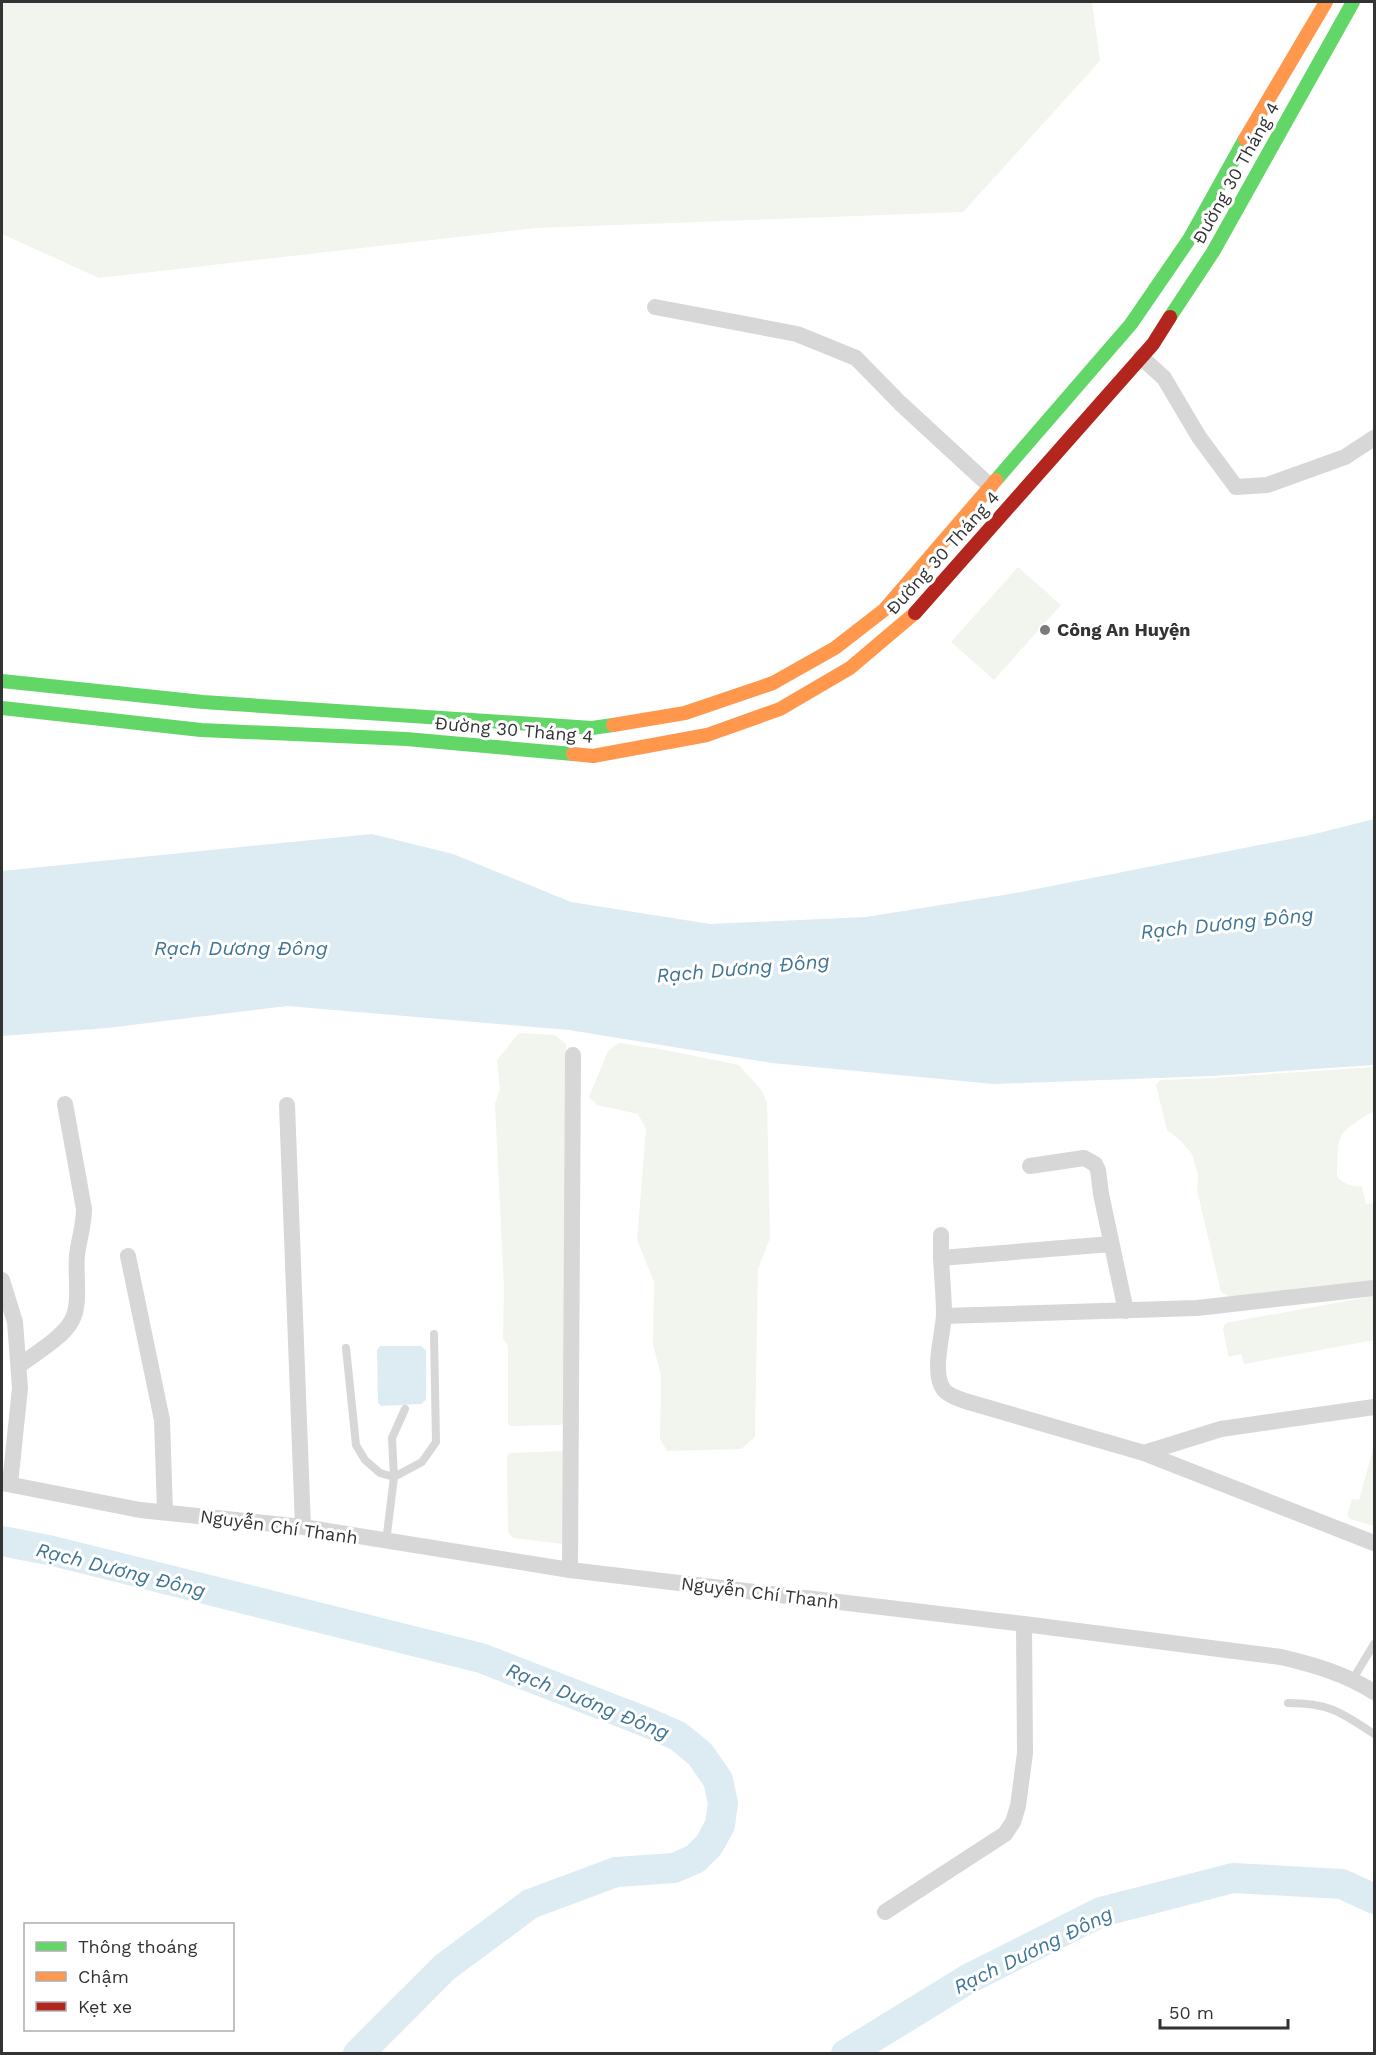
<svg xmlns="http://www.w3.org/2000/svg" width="1376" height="2055" viewBox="0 0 1376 2055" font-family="'Work Sans',sans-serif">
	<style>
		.green { fill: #f1f5ed }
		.water { fill: #ddebf3 }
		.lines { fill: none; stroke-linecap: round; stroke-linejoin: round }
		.river { stroke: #ddebf3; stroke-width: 30 }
		.lane { stroke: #d7d7d7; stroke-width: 8 }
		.street { stroke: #d7d7d7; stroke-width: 16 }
		.fast { stroke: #63d668; stroke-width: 14 }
		.slow { stroke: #ff974d; stroke-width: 14 }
		.jam { stroke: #b3261e; stroke-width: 14 }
		.poi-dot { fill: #7a7a7a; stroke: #fff; stroke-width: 2 }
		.labels { text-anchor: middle; stroke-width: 6; stroke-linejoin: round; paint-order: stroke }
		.street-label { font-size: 18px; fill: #333; stroke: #fff }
		.poi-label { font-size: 18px; font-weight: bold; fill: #333; stroke: #fff; text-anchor: start }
		.water-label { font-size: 20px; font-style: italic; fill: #3f7597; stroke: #fff }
	</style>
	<rect width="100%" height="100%" fill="#fff"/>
	<path class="green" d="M2 2H1092L1100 61 963 212 536 228 99 278 2 234Z
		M1018 567 1061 605 994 680 951 642Z
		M519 1033 555 1035 566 1044 567 1287 565 1422 561 1425 510 1426 508 1423V1346L503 1339 504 1287 495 1104 500 1089 497 1060Z
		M619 1043 660 1049 739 1065 762 1091 767 1103 770 1238 758 1269 755 1437 741 1449 667 1451 660 1439 661 1376 653 1344 654 1282 637 1240 646 1129 638 1114 597 1105 589 1097 608 1051Z
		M1374 1067V1114L1370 1113C1334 1136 1339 1134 1337 1176 1342 1184 1353 1187 1362 1186L1366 1204 1374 1203V1281L1234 1299 1221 1292 1197 1190 1198 1175 1192 1154 1181 1141 1167 1130 1156 1085 1160 1080 1213 1078Z
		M1374 1296V1340L1244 1364 1241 1354 1229 1357 1228 1355 1223 1328 1226 1323Z
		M1374 1446V1526L1350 1519 1347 1515 1352 1499 1359 1500Z
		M564 1451 563 1544 513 1538 508 1532 507 1456 510 1453Z"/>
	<path class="water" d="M1374 819V1065L1212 1076 994 1084 772 1063 569 1030 287 1006 107 1028 2 1036V871L372 834 453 854 571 902 710 924 866 917 1016 893 1315 834Z
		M380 1346H421L426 1350V1400L421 1404 381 1406 378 1403 377 1350Z"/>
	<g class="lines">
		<path class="river" d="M2 1541 53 1551 481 1658 646 1722 678 1736 700 1754 718 1780 723 1803 720 1825 709 1845 695 1859 674 1868 616 1872 530 1904 445 1967 358 2054
			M846 2054 968 1979 1101 1912 1233 1878 1342 1884 1374 1899"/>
		<path class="lane" d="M346 1348 356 1445 365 1460 380 1473 394 1477 386 1542
			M405 1409 392 1438 394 1477 422 1462 436 1442 434 1334
			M1353 1679 1374 1644
			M1288 1703C1329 1703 1341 1712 1374 1734"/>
		<path class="street" d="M655 307 797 334 856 358 900 403 990 486
			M1141 357 1164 378 1199 437 1236 487 1267 485 1345 457 1374 438
			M287 1105 303 1527
			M1030 1166 1084 1158 1095 1164 1098 1170 1101 1194 1126 1311
			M941 1235V1258
			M1111 1244 941 1258C942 1277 944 1297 944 1315 943 1335 931 1373 944 1390 949 1396 958 1398 965 1401L1144 1453 1374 1543
			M128 1256 162 1420 165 1512
			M2 1280 15 1322 20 1388 10 1484
			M944 1316 1197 1308 1374 1288
			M19 1366C34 1354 64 1337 72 1320 81 1304 75 1274 77 1255 79 1239 84 1225 84 1209L65 1104
			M1144 1453 1221 1429 1374 1407
			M2 1483 140 1510 303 1527 570 1570 1024 1624 1281 1657C1315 1665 1345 1674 1374 1692
			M570 1570 573 1055
			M885 1912 1005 1834 1013 1822 1018 1806 1025 1753 1024 1624"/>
		<path class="fast" d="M1170 317 1213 252 1353 2
			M996 480 1131 324 1190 238 1245 139
			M2 681 203 702 592 728 613 725
			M2 708 201 730 406 739 573 754"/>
		<path class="slow" d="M1245 139 1326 2
			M613 725 685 713 773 683 835 648 884 610 996 480
			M573 754 593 756 707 735 780 709 850 668 915 613"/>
		<path class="jam" d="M915 613 1153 344 1170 317"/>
	</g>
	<circle class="poi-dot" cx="1045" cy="630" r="6"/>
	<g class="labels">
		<g class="street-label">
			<text transform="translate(1236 173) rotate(-61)" y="6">Đường 30 Tháng 4</text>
			<text transform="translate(943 553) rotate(-48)" y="6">Đường 30 Tháng 4</text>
			<text transform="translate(514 730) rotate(5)" y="6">Đường 30 Tháng 4</text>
			<text transform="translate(279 1527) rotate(8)" y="6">Nguyễn Chí Thanh</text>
			<text transform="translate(760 1593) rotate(7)" y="6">Nguyễn Chí Thanh</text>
		</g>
		<g class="poi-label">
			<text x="1057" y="636">Công An Huyện</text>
		</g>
		<g class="water-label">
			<text transform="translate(1227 923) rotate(-6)" y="7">Rạch Dương Đông</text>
			<text x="241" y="955">Rạch Dương Đông</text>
			<text transform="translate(743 968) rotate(-5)" y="7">Rạch Dương Đông</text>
			<text transform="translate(121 1570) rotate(14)" y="7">Rạch Dương Đông</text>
			<text transform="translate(588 1701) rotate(22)" y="7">Rạch Dương Đông</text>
			<text transform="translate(1033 1950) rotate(-26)" y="7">Rạch Dương Đông</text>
		</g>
	</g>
	<rect width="1376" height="2055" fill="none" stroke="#333333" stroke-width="6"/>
	<rect x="24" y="1923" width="210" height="108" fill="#ffffff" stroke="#adadad" stroke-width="1.5"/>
	<rect x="36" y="1942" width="30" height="9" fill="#63d668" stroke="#adadad" stroke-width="1.5"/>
	<text x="78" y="1953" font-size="18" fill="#333333">Thông thoáng</text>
	<rect x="36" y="1972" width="30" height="9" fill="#ff974d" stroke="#adadad" stroke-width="1.5"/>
	<text x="78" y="1983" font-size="18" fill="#333333">Chậm</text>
	<rect x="36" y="2002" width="30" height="9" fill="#b3261e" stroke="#adadad" stroke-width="1.5"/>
	<text x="78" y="2013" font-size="18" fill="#333333">Kẹt xe</text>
	<path d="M1160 2019v9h128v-9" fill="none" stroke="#333333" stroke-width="3"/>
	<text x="1169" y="2019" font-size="18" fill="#333333" stroke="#ffffff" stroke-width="4.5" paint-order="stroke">50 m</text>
</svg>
